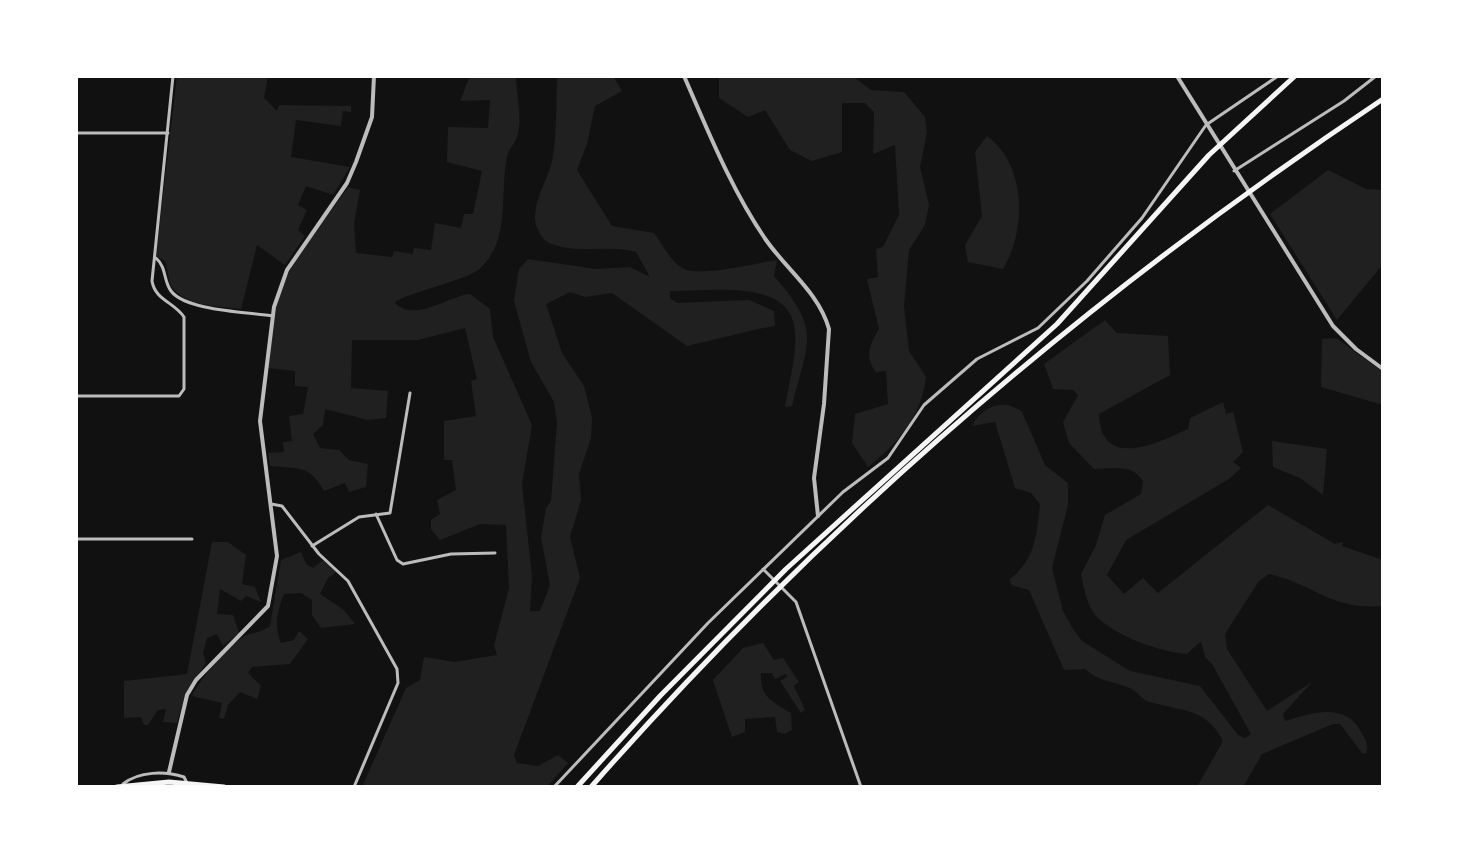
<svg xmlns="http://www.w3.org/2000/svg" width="1459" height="863" viewBox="0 0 1459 863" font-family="Jost,sans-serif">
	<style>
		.green { fill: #202020 }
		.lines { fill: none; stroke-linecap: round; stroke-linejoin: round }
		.minor { stroke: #bcbcbc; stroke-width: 3 }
		.tertiary { stroke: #bcbcbc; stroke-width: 4 }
		.trunk { stroke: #f5f5f5; stroke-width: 5 }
		.motorway { stroke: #f5f5f5; stroke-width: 5 }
	</style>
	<rect width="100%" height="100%" fill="#111"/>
	<path class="green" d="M177 76H268L264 98 277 111 279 105 351 106V112L343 111 341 126 296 120 291 157 350 167 333 195 306 186 298 205 307 210 298 230 305 236 285 265 257 245 241 309C219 306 187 307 172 287 167 279 169 270 165 261L156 256Z
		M470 76H516C516 94 523 120 517 137 515 143 510 148 508 153 498 191 513 241 478 270 464 281 399 295 395 303 415 323 448 296 470 294L490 309 493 337 532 425 522 484 532 576 530 611H540L550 585 541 538 546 508 551 501 557 422 554 402 531 362 514 301 519 269 528 259 596 269 630 267 650 277 636 252C604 244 584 255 552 244 542 241 534 226 535 215 536 194 550 176 553 156 557 130 556 102 557 76H613L622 91 595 106 587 144 577 170 612 226 654 233C662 244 671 261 682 268 699 278 756 263 777 260L774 276C822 331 808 340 792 406L785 407C789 381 800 346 793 321 781 279 705 292 670 291V298L677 303 749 300 774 311 775 326 758 329 687 346 612 293 585 297 570 292 546 304 562 353 584 386 592 418 591 438 579 474 581 500 570 537 580 578 514 755 517 763 538 766 558 755 568 763 547 787H362L406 688 420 680 424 657 454 662 497 655 494 645 509 588 506 525 480 524 440 540 431 529V520L440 514 437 500 456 490 452 460H444V421L476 416 471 381 477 379 465 328 418 340H352L351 388 388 391 386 418 368 420 325 409 323 425 313 434 320 448 339 450 349 460 368 464 366 487 349 492 345 483 324 491C309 464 299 469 270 466L268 453 284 452 283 442 292 441 289 416 303 414 308 387 295 386V371L268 368C272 342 273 312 282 287 297 251 326 219 348 187L360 190 354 224 356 253 392 257 394 251 413 254 414 248 431 250 435 223 461 228 464 214H473L482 171 447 162 448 127 488 128 490 100 460 101Z
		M719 76 854 77 871 90 904 92 925 117 927 132 920 167 929 205 925 225 909 250 904 306 909 351 926 377C922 415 898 444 868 467L852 443 855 414 888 404 886 371 876 372C864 357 870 343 879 329L867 279 878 277 876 249 883 247 899 215 895 145 873 154 874 112 865 103H842V152L812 161 790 150 765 110 748 117 719 98Z
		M987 136C1026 164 1027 229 1003 269L968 262 965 245 982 216 975 152Z
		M1328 170 1366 189 1383 190V264L1337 320 1270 214Z
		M1105 320 1117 333 1168 336 1170 375 1099 414C1101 471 1158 443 1188 429L1190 418 1223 402 1226 414 1233 412 1243 452 1233 462 1241 468 1229 479 1126 540 1107 575 1124 594 1143 578 1158 593 1268 505 1335 544 1343 542 1342 546 1383 560V606C1329 610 1315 584 1269 574L1259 581 1225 634 1227 649 1267 711 1312 682 1283 714 1285 721C1312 713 1344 702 1360 730 1365 739 1369 744 1366 754L1362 753 1340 724H1333L1262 754 1243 787H1197L1223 741C1207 708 1181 711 1150 702 1142 700 1137 691 1130 688 1113 681 1099 682 1085 669L1064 670 1029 590 1011 585 1010 579C1035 560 1037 534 1040 504L1031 493 1015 488 995 422 972 426C982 407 1003 397 1022 412L1045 465 1068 483V505L1052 568 1063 611 1073 629 1082 641 1130 671 1200 686 1238 735 1245 738 1251 734 1212 664 1205 657 1201 641 1187 654C1159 652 1115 636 1095 615 1086 604 1084 587 1081 574L1096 545 1105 515 1141 494 1143 481C1132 463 1112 469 1094 469L1069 443 1063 422 1078 395 1073 390 1053 389 1044 364Z
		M1336 338 1383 372V405L1321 387 1322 339Z
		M1272 441 1327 449 1323 495 1300 478 1273 467Z
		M212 542H228L246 555 242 584 255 587 261 602 246 596 241 601 220 589 217 614 233 615 239 633 223 646 217 634 207 638 203 653 206 663 185 694 177 723 163 722 166 709 158 710 148 725H144L141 717 124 718V681L187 674Z
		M301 552 306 564 313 568 323 560 336 572 328 578 320 594 344 610 355 624 321 628 312 615V600L301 593 284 594C277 610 274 627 281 643L294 640 299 631 308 639 290 664 252 667 248 673 261 686 257 699 240 692 228 705 224 719 219 718 222 703 192 696C200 679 230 643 247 635 256 632 262 632 270 626L281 560Z
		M763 643 774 660 783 658 799 682 794 686 805 710 801 713 780 681 787 677 786 674 775 679 772 673H761C760 697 771 701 791 713L792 730 785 734 777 732 775 717 745 719V732L732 737 713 680 743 648Z"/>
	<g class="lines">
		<path class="minor" d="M76 133H168
			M1234 171 1344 101 1376 76
			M156 258C167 268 163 280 171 291 186 311 248 312 273 316
			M76 396H179L184 389V317C174 302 155 300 152 281L173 76
			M271 504 282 506 319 554 348 581 397 669 398 683 354 787
			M376 514 397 560 403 564 451 554 495 553
			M76 539H192
			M312 546 359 517 390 513 410 393
			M763 569 796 602 861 787
			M123 784C139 771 165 771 184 777L187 783
			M554 787 708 623 843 492 888 458 924 405 977 359 1038 328 1087 281 1142 218 1206 125 1278 76"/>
		<path class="tertiary" d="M684 76C708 131 732 191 766 240 787 270 819 293 829 329L824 404 814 478 818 516
			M1177 76 1333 326 1356 349 1383 369
			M169 772 187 695 196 680 268 606 277 556 260 421 274 307 287 270 347 183 356 162 372 117 374 76"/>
		<path class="trunk" d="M117 787 169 782 224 787"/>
		<path class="motorway" d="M577 787 660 696 786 569 1057 324 1209 155 1295 76
			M591 787C822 524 1092 293 1383 99"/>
	</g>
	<rect width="1459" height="863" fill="none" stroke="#ffffff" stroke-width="156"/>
</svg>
